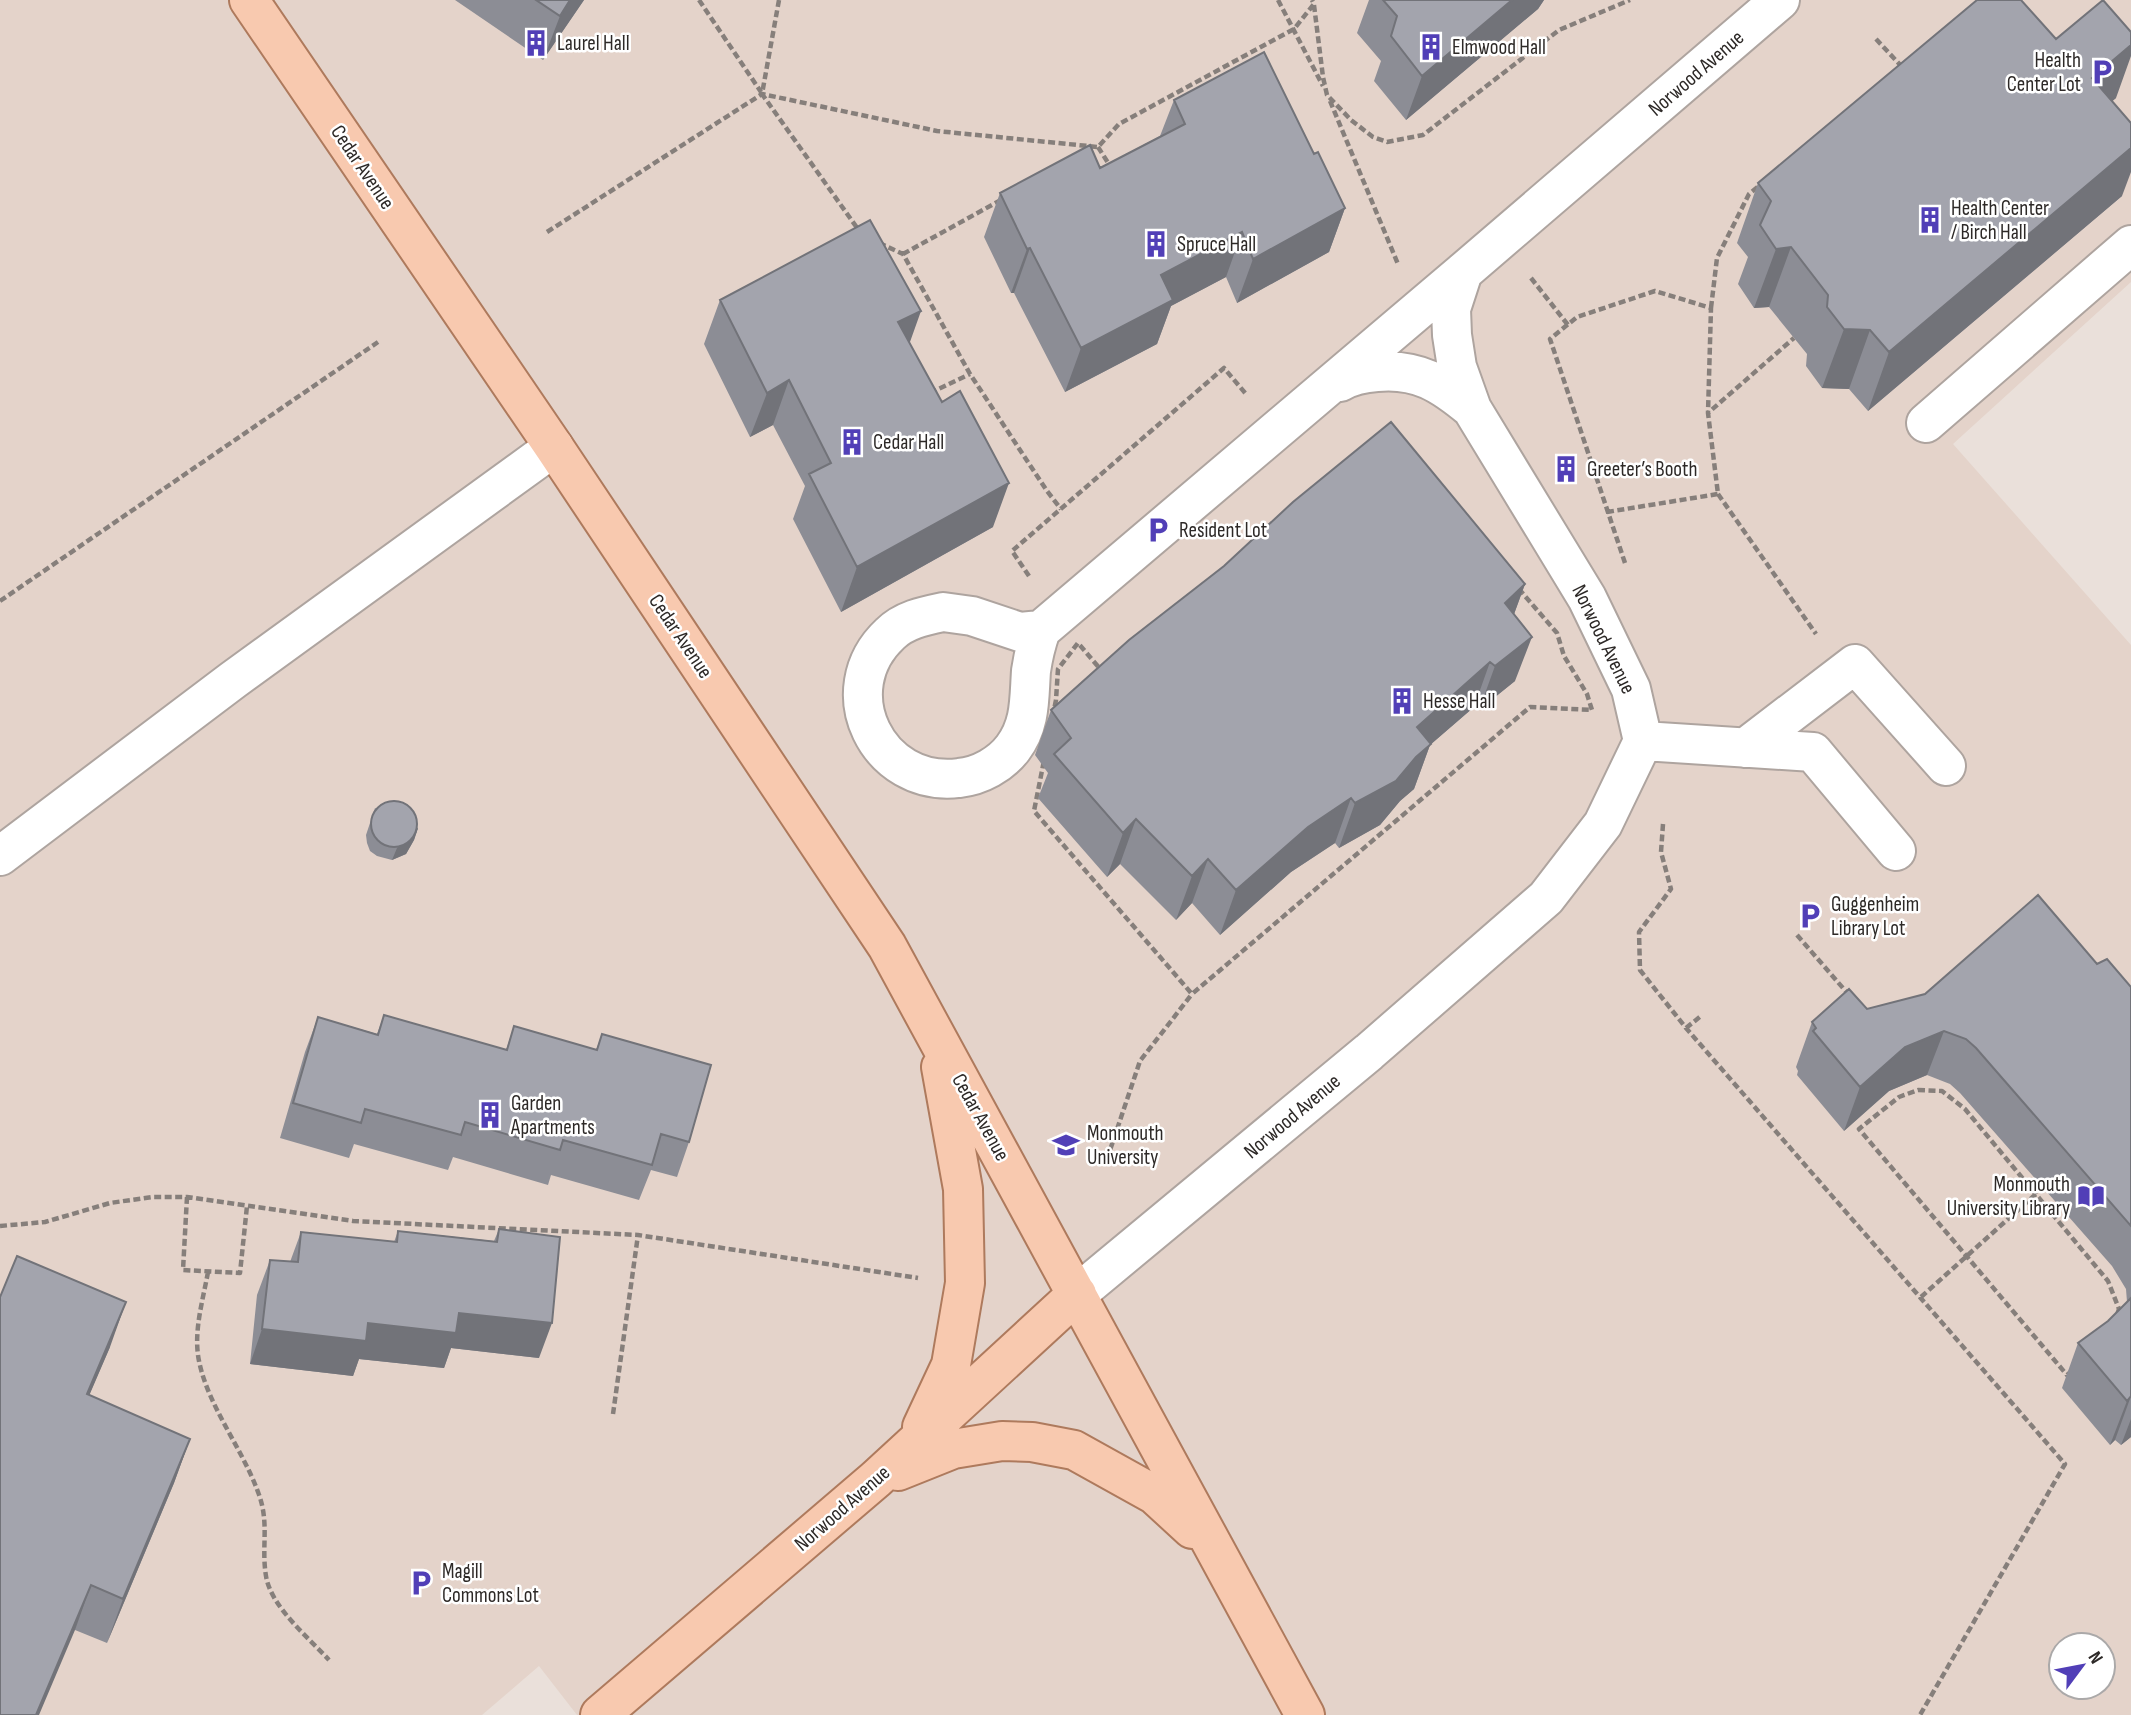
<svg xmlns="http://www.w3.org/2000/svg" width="2131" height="1715" viewBox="0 0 2131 1715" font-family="'Sofia Sans Condensed',sans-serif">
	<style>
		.built { fill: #e4d3ca; fill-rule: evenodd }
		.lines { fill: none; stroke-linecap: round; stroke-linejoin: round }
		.minor-casing { stroke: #aea49f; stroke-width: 42 }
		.major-casing { stroke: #ae7a5d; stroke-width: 42 }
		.path { stroke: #867f7b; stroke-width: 4.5; stroke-dasharray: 7 3.5; stroke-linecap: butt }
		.minor { stroke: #fff; stroke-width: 38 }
		.major { stroke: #f8c9af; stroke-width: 38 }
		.wall { fill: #8c8d95 }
		.shaded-wall { fill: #727379 }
		.building { fill: #a3a4ad; stroke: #727379; stroke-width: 2 }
		.labels { text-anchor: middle; stroke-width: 5; stroke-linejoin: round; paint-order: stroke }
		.poi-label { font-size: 21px; fill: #2d2927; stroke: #fff; text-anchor: start }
		.street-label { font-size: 21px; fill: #2d2927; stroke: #fff }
	</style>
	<rect width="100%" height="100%" fill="#eae0da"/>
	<path class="built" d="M0 0H2131V282L1953 444 2131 645V1715H577L539 1666 482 1715H0ZM2061 1645H2103V1687H2061Z"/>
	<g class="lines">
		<defs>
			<path id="minor" d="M1340 382C1352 375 1364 373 1377 372 1418 368 1442 384 1472 409
				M1926 423 2131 245
				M943 612 972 616 1020 632 1041 630C1036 644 1033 657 1031 671 1029 699 1031 724 1013 748 1001 764 980 776 959 778 877 788 830 690 890 634 904 620 924 616 943 612Z
				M1041 630 1463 272
				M1643 741 1813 752 1896 851
				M1745 748 1855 664 1946 766
				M0 856 233 680 554 447
				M1077 1294 1369 1052 1546 898 1603 824 1643 741 1631 689 1587 598 1472 409 1457 367 1452 335 1451 309 1463 272 1780 0"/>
			<path id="major" d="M249 0 554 447 887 946 1305 1715
				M922 1427 951 1365 965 1283 963 1189 941 1067
				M898 1471 953 1449 1002 1441 1032 1442 1074 1450 1155 1495 1192 1529
				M600 1715 876 1479 1077 1294"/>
		</defs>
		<use href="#minor" class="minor-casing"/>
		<use href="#major" class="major-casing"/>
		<path class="path" d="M699 0 761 92
			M779 0 762 94 860 232
			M1278 0 1323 86
			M1314 5 1323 77 1327 95 1351 120 1373 137 1387 142 1423 135 1559 30 1630 0
			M1876 39 1904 69
			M1330 101 1398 264
			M1098 147 1112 169
			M547 232 762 94 937 131 1098 147 1119 124 1294 29 1314 4 1312 0
			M879 243 903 254 970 374 1047 491 1061 509
			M903 254 1001 200
			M1531 278 1568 325
			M1711 308 1717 258 1749 194 1760 185
			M930 393 970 374
			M1388 438 1557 633 1564 656 1587 694 1592 710 1530 707 1192 994 1034 811 1056 700 1058 669 1078 643 1107 677Z
			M1718 494 1816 634
			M1607 512 1718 494 1708 413 1794 338
			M1625 563 1550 339 1577 317 1655 291 1711 308 1708 413
			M1029 576 1012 551 1224 368 1246 394
			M0 601 378 342
			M1663 824 1661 852 1671 889 1639 932 1640 970 1686 1028 2065 1464 1920 1715
			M1797 935 1849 995
			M1686 1028 1701 1016
			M1918 1090 1942 1091 1965 1109 2108 1281 2119 1309 2109 1340 2067 1375 1859 1129 1899 1097Z
			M1107 1159 1140 1061 1192 994
			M187 1197 183 1270 240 1273 247 1206
			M0 1226 45 1222 110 1203 152 1197H187L353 1221 638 1235 918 1278
			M208 1272C203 1300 193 1332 199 1361 208 1406 242 1448 258 1492 270 1523 261 1546 266 1576 271 1607 308 1637 329 1660
			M1921 1297 2036 1194
			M613 1414 638 1235"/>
		<use href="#minor" class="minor"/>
		<use href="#major" class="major"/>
	</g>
	<path class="wall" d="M455 0H584L543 60Z
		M1369 0H1544L1538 9 1406 120 1374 81 1381 61 1357 33Z
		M2056 39 2116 98 2112 101 2122 196 1868 411 1849 389 1822 388 1806 366 1807 354 1769 307 1754 308 1738 284 1748 257 1737 243 1758 183Z
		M1174 100 1314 154 1345 208 1329 252 1237 303 1226 277 1171 306 1157 344 1065 392 1014 293H1011L984 237 1000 193 1100 168 1160 136Z
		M720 300 909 343 993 527 841 612 793 519 805 486 773 425 750 437 704 344Z
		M1525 584 1514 614 1515 681 1479 710 1474 707 1430 745 1414 789 1400 801 1380 825 1339 848 1335 843 1291 872 1220 935 1192 903 1176 920 1120 864 1107 877 1038 798 1048 773 1035 755 1051 710Z
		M375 808 418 828 414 840 406 854 392 860 377 856 370 851 367 843 366 835Z
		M2097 964 2131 987V1437L2121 1445 2115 1440 2110 1445 2062 1388 2078 1343 2108 1321 2127 1302 2126 1289 2112 1266 1960 1093 1950 1084 1927 1075 1889 1091 1844 1131 1797 1075 1798 1071 1796 1067 1812 1022 1867 1009Z
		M384 1015 506 1050 514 1026 596 1050 602 1034 689 1142 677 1177 651 1170 639 1200 551 1175 548 1185 453 1157 448 1170 354 1144 349 1158 280 1138 305 1052 318 1017 377 1034Z
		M499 1229 539 1358 451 1348 444 1368 359 1359 353 1376 250 1364 257 1295 270 1260 290 1262 301 1232 394 1242 398 1231 494 1241Z
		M0 1297 110 1347 89 1395 190 1439 174 1483 107 1643 75 1630Z"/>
	<path class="shaded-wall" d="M570 0H584L543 60 560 16Z
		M1512 0H1544L1538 9 1406 120 1422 76Z
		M2131 45V56L2116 98 2071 137 2092 78Z
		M2131 148V172L2122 196 1868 411 1889 352Z
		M1345 208 1329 252 1237 303 1253 259Z
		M1242 232 1226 277 1171 306 1157 344 1065 392 1081 348 1161 275Z
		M1791 247 1769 307 1754 308 1776 249Z
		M1030 248 1014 293H1011L1027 249Z
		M921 311 905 356 898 322Z
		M1844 329 1870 330 1849 389 1822 388Z
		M789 380 773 425 750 437 767 393Z
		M1009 483 993 527 841 612 857 567Z
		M1525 584 1509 628 1505 603Z
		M1532 637 1515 681 1479 710 1495 666Z
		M1490 662 1474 707 1430 745 1414 789 1400 801 1380 825 1339 848 1355 803 1417 727Z
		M1351 798 1335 843 1291 872 1220 935 1236 890 1308 827Z
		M1136 819 1120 864 1107 877 1123 833Z
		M418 828 414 840 406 854 392 860 397 848Z
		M1208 859 1192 903 1176 920 1192 876Z
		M1944 1031 1927 1075 1889 1091 1844 1131 1860 1087 1905 1047Z
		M126 1302 110 1347 71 1438 87 1394Z
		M459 1313 552 1323 539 1358 451 1348 444 1368 359 1359 353 1376 250 1364 262 1329 368 1323Z
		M2131 1396 2115 1440 2110 1445 2127 1401Z
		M2131 1419V1437L2121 1445Z
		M190 1439 174 1483 107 1643 123 1599Z
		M91 1585 75 1630 39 1715H36Z"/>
	<path class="building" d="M536 0H570L560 16Z
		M1383 0H1512L1422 76 1391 36 1397 16Z
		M1977 0H2021L2056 39 2103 0 2131 32V45L2092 78 2131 123V148L1889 352 1870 330 1844 329 1827 307 1828 295 1791 247 1776 249 1760 225 1771 201 1758 183Z
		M1264 52 1314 154 1318 152 1345 208 1253 259 1242 232 1161 275 1173 300 1081 348 1030 248 1027 249 1000 193 1090 145 1100 168 1185 124 1174 100Z
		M870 220 921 311 898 322 942 402 960 391 1009 483 857 567 809 474 831 463 789 380 767 393 720 300Z
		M1391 422 1525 584 1505 603 1532 637 1495 666 1490 662 1417 727 1431 744 1416 757 1396 781 1355 803 1351 798 1308 827 1236 890 1208 859 1192 876 1136 819 1123 833 1054 754 1071 738 1051 710 1129 640 1224 566 1293 502Z
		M371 824a23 23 0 1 1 46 0a23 23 0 1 1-46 0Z
		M2038 895 2097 964 2107 959 2131 987V1226L1976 1048 1966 1039 1944 1031 1905 1047 1860 1087 1813 1031 1816 1028 1812 1022 1849 989 1867 1009 1925 994Z
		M384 1015 507 1050 514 1026 597 1050 602 1034 711 1065 689 1142 661 1134 652 1165 563 1140 560 1150 465 1122 461 1135 365 1109 361 1123 293 1103 318 1017 378 1035Z
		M499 1229 560 1237 552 1323 459 1313 456 1333 368 1323 366 1341 262 1329 270 1260 298 1262 301 1232 397 1242 398 1231 497 1242Z
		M17 1256 126 1302 87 1394 190 1439 123 1599 91 1585 36 1715H0V1297Z
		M2131 1298V1396L2127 1401 2078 1343 2108 1321Z"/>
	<defs>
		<symbol id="building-bare" viewBox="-9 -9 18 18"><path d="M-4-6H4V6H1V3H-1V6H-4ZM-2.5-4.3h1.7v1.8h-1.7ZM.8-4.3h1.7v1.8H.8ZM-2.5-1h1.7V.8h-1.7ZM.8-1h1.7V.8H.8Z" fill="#513fb7" stroke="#fff" stroke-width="2.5" paint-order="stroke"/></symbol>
		<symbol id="parking-bare" viewBox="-9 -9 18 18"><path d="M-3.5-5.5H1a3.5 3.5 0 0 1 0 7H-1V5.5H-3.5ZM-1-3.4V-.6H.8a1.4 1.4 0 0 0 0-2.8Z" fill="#513fb7" stroke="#fff" stroke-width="2.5" paint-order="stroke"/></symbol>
		<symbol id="university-bare" viewBox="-9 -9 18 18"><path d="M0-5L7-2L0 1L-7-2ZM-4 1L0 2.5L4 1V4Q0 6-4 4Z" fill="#513fb7" stroke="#fff" stroke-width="2.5" paint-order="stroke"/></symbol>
		<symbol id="library-bare" viewBox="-9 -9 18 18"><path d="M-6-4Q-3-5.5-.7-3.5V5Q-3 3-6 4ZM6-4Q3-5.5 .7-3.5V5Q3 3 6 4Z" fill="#513fb7" stroke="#fff" stroke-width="2.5" paint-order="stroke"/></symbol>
	</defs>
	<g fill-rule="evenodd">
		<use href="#building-bare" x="517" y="24" width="38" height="38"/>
		<use href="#building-bare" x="1412" y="28" width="38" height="38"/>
		<use href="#parking-bare" x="2083" y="53" width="38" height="38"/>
		<use href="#building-bare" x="1911" y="201" width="38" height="38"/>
		<use href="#building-bare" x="1137" y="225" width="38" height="38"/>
		<use href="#building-bare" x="833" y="423" width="38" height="38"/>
		<use href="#building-bare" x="1547" y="450" width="38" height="38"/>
		<use href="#parking-bare" x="1139" y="511" width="38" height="38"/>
		<use href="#building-bare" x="1383" y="682" width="38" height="38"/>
		<use href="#parking-bare" x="1791" y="897" width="38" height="38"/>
		<use href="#building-bare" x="471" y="1096" width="38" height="38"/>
		<use href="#university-bare" x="1047" y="1126" width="38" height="38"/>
		<use href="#library-bare" x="2072" y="1177" width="38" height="38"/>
		<use href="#parking-bare" x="402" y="1564" width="38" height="38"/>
	</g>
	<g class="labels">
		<g class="poi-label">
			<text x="557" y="50">Laurel Hall</text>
			<text x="1452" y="54">Elmwood Hall</text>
			<text x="2081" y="67" text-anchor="end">Health<tspan x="2081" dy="24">Center Lot</tspan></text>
			<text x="1951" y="215">Health Center<tspan x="1951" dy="24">/ Birch Hall</tspan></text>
			<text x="1177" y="251">Spruce Hall</text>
			<text x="873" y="449">Cedar Hall</text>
			<text x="1587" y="476">Greeter’s Booth</text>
			<text x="1179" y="537">Resident Lot</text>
			<text x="1423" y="708">Hesse Hall</text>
			<text x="1831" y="911">Guggenheim<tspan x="1831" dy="24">Library Lot</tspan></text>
			<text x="511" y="1110">Garden<tspan x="511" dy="24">Apartments</tspan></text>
			<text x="1087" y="1140">Monmouth<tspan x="1087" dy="24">University</tspan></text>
			<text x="2070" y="1191" text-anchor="end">Monmouth<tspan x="2070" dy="24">University Library</tspan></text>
			<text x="442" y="1578">Magill<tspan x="442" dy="24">Commons Lot</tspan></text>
		</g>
		<g class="street-label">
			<text transform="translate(1696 73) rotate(-41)" y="7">Norwood Avenue</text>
			<text transform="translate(363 167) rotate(56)" y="7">Cedar Avenue</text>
			<text transform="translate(681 636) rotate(56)" y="7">Cedar Avenue</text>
			<text transform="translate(1604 639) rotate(64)" y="7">Norwood Avenue</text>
			<text transform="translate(1292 1116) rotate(-40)" y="7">Norwood Avenue</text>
			<text transform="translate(981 1117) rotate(61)" y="7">Cedar Avenue</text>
			<text transform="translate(842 1508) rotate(-41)" y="7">Norwood Avenue</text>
		</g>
	</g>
	<g transform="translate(2082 1666) rotate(58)"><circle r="33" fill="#ffffff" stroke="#aba9a9" stroke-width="2"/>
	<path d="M0-5L12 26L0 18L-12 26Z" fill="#513fb7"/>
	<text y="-10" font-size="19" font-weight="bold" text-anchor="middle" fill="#2d2927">N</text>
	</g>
</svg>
